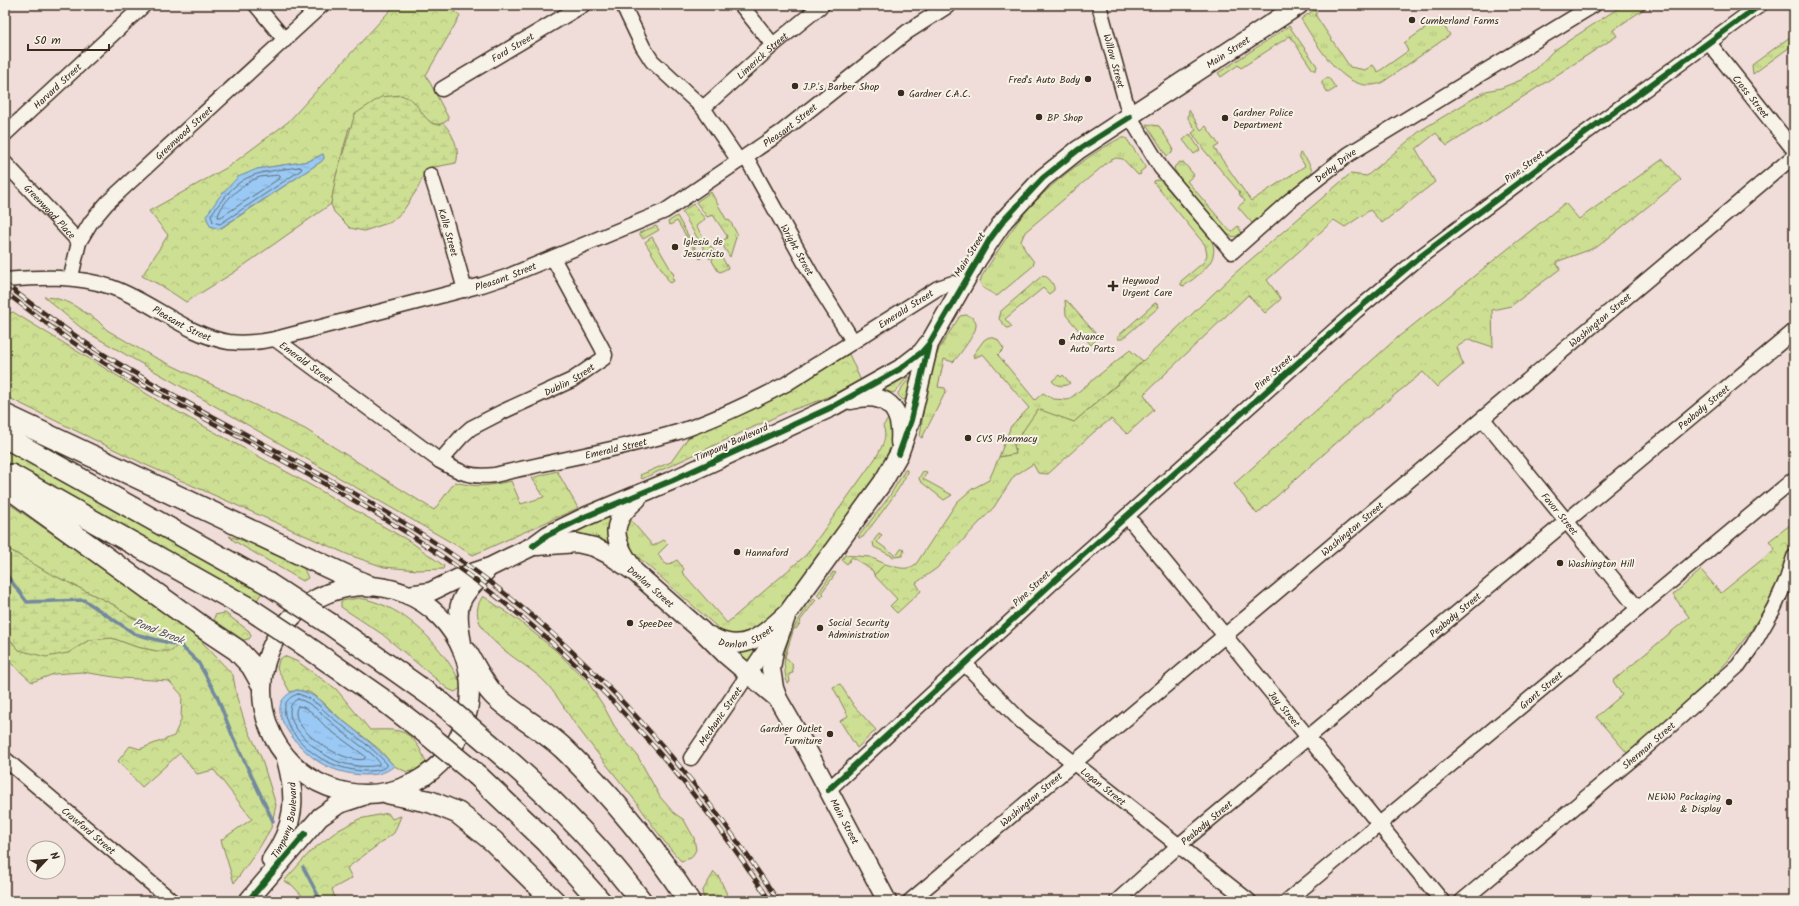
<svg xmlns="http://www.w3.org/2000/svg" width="1799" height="906" viewBox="0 0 1799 906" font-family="Kalam,sans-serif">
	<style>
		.grass { fill: url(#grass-tufts); stroke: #848458 }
		.forest { fill: url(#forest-crowns); stroke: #848458; fill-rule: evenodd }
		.wetland { fill: url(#wetland-marsh); stroke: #848458 }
		.water { fill: url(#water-ripples); stroke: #73899e }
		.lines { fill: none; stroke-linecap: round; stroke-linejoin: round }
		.shore { stroke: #616a74; stroke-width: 1 }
		.stream { stroke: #73899e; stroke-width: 3.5 }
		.minor-casing { stroke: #3b2a1e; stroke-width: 17 }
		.major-casing { stroke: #3b2a1e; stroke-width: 21 }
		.highway-casing { stroke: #3b2a1e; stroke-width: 24 }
		.minor { stroke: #f7f3e8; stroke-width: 14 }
		.major { stroke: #f7f3e8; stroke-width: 18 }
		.highway { stroke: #f7f3e8; stroke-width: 21 }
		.rail-casing { stroke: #3b2a1e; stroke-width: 4.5 }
		.rail { stroke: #f7f3e8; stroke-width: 3; stroke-dasharray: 9; stroke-linecap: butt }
		.highway-bridge-casing { stroke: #3b2a1e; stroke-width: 24; stroke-linecap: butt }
		.highway-bridge { stroke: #f7f3e8; stroke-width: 21 }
		.cycleway-casing { stroke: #f7f3e8; stroke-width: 8 }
		.cycleway { stroke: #1b5e20; stroke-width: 6 }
		.poi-dot { fill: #3b2a1e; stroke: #f7f3e8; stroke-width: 1.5 }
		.labels { text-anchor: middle; stroke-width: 4; stroke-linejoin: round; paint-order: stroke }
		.poi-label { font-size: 10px; fill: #3b2a1e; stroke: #f7f3e8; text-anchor: start }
		.street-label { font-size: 10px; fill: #3b2a1e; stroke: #f7f3e8 }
		.water-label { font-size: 11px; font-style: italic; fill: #525254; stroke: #f7f3e8 }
	</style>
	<defs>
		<pattern id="grass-tufts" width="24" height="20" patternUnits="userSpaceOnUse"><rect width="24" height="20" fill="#cddf93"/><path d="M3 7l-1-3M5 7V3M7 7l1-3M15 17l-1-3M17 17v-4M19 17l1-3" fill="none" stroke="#b1c07e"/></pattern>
		<pattern id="forest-crowns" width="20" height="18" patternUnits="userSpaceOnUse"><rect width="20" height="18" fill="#cddf93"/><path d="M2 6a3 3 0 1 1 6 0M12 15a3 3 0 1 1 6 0" fill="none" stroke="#b1c07e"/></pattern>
		<pattern id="wetland-marsh" width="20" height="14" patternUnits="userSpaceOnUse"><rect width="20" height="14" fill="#cddf93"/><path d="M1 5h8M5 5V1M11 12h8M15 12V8" fill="none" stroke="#b1c07e"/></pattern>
		<pattern id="water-ripples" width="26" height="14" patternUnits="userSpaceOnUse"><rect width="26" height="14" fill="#99c9f4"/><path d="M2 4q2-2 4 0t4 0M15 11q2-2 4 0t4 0" fill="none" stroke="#85add1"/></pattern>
	</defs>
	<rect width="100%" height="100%" fill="#f0dcd9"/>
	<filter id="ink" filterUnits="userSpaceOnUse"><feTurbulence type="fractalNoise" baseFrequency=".025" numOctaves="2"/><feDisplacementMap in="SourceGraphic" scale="8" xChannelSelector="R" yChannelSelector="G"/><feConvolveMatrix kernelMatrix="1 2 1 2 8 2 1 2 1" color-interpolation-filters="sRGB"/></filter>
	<g filter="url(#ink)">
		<path class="grass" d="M1314 10 1316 12V16L1350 67 1365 70 1373 65 1378 72 1408 51 1404 43 1439 19 1450 35 1383 82C1346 99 1317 44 1301 19Z
			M1289 26 1317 66 1316 70H1313L1290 36 1241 68 1238 65 1221 77 1218 73Z
			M1794 34V44L1753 74 1752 65Z
			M1328 77 1336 88 1328 93 1322 84V81Z
			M1189 110 1201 130 1206 126 1219 145 1214 148 1251 201 1305 166 1299 156 1300 153C1305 156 1311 165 1312 172L1252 223 1238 207 1245 201 1239 194 1240 193 1204 150 1192 133 1196 130 1188 118Z
			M1146 124 1159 126 1173 148 1172 153 1167 156Z
			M1190 134 1200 150 1194 154 1183 140Z
			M1121 138H1126L1145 165V168L1140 172 1141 174 1138 175 1123 159 1116 158 1109 161 1025 232 1021 241 1025 250 1034 262 1033 266 997 296 983 288 980 282 982 276C994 258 1005 238 1019 220 1042 190 1088 154 1121 138Z
			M1180 162 1184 163 1194 175 1187 181 1231 232 1238 226 1242 233C1237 237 1233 238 1227 234L1186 187 1174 169 1175 166Z
			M1158 180 1161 181 1210 238C1223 259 1200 274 1184 286L1181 285V281L1204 262 1207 255 1205 245 1154 183V181Z
			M711 192 726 219 730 221 737 234 730 257 720 241 726 239 727 236 713 215 707 217 696 202Z
			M693 204 705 219 696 226 709 247 711 246 713 249 710 259 682 212Z
			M677 216 701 258 700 259 677 221 670 225 668 222Z
			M656 226 659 230 643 239 639 233Z
			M652 237 674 275 672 277 674 281 670 283 645 242Z
			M715 251 719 252 728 268 720 272 718 271 712 261Z
			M1043 275C1048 277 1055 284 1054 290L1049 294 1043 288 1005 319 1012 327 1007 328 999 319 1001 311Z
			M1065 300 1069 303 1096 334 1097 339 1091 345 1066 315Z
			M1155 303 1158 304 1159 307 1122 339H1118V336Z
			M966 315C972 316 977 320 976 326 976 333 960 354 955 360L953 362 944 359 938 387 945 388 946 391 922 438 920 437 926 390 931 370 939 349 960 316Z
			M989 337 997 339 1004 349 998 355 1035 400 1043 393 1053 399 1068 400 1130 350 1143 361 1074 422 1038 410 1014 444 1016 454 999 457 1011 426 1029 408 983 354 974 358 973 355 984 340Z
			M907 374 909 375 896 391 893 393 883 390Z
			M1059 375 1061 377 1063 375 1070 383C1064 387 1057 387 1052 381Z
			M910 377 912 380 906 399 903 400 898 395V393Z
			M887 411 894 440 883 463 869 486 764 629 750 638 725 634 630 550 623 531 628 517 653 546 664 540 668 544 658 554 663 562 668 565 677 560 684 569 682 572 727 623 806 555 877 456C882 446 888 437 883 426L889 418Z
			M5 447 263 591 256 602 154 543 5 461Z
			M905 470H907C909 479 871 526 863 537L859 538 858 537 889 497Z
			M923 471 927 472 923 479 952 495 944 500 920 481 919 478Z
			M614 514 612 546 568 536 566 531Z
			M879 533 882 535 877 542 896 556 901 549H903L904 552 902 556 894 557 874 547 873 542Z
			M845 555 870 557 885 564 874 575 873 571 852 557 847 564 842 560Z
			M833 572 836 573 822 592 824 594 821 598 817 595Z
			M814 598 816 600 800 621 801 622 796 629 794 628 785 657 793 664 792 665 793 673 789 674 790 682 787 683C778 646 794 626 814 598Z
			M761 644 749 667 731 649Z
			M840 684 854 706 876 730 857 748 840 721 848 716 833 687Z"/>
		<path class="forest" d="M395 5H449L460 16 426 75 449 119C446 121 443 124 440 124 428 127 418 107 412 100L349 128 336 176 331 204 233 273 186 302 162 286 142 276 168 235 149 211 228 167 288 122ZM323 154 324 158 322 161 220 229 210 226 257 169 309 161Z
			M1623 5H1650L1613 30 1617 36 1447 146 1436 133 1416 149 1435 182 1382 223 1370 210 1345 227 1334 220 1267 280 1281 299 1265 313 1248 295 1144 394 1154 410 1127 434 1111 419 1094 432 1048 474 1038 473 1033 464 1014 476 994 507 937 568 916 583 921 591 897 613 890 606 897 599 874 575 885 564C897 567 906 572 916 564L957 502 972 489 989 480 999 457 1016 454 1014 444 1038 409 1074 422 1125 378 1234 274 1350 174 1367 176 1421 130 1486 91 1501 88 1521 80 1536 69 1553 51Z
			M1663 159 1681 180 1597 247 1556 262 1560 269 1511 306 1492 310 1493 347 1469 339 1457 347 1463 365 1437 387 1423 372 1344 436 1257 514 1234 484 1397 338 1565 203 1579 219Z
			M44 297 55 298 70 303 97 320 107 330 150 355 305 429 434 510 455 482C478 488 488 486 511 481L521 504 544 497 532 478 557 471 578 508 473 555 85 331Z
			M13 312 160 402 296 477 411 542 444 566 443 569 418 570 384 567 349 555 146 465 5 396V315Z
			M849 354 861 381 821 400 786 412 642 479 640 475 671 462 688 438 785 393Z
			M5 501 188 627 233 675 237 698 245 723 261 757 276 805 271 828 258 850 234 883 221 840 252 819 214 770 197 774 180 753 142 787 118 761 130 746 140 749 174 736 181 720 182 695 169 681 121 678 82 672 54 674 32 682 5 658V634L19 650 68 653 89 640 112 638 137 647 157 651 172 635 129 616 114 605 47 572 5 547Z
			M1794 522V534L1782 574 1770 599 1752 629 1728 661 1712 678 1628 754 1596 717 1622 695 1613 681 1689 617 1673 595 1701 570 1721 593 1775 549 1769 541Z
			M229 536 280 553 303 566 308 578 303 581 234 541Z
			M483 596 518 620 555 650 588 682 603 705 617 731 637 755 660 797 674 813 684 820 694 838 696 850 691 858 681 861C664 843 651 823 637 803 616 776 595 751 575 724 566 711 554 690 543 680 523 660 458 630 483 596Z
			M359 598C397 604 428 632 449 663 454 671 459 678 462 687L455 692 448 689 382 634 341 607V601Z
			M225 613 249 631 251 636 249 639 243 640 214 620 215 615Z
			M284 656 298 662 336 689 370 730C379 730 390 729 399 731 413 734 422 750 426 763L417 770 407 772 394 766 379 749 336 715 322 701 309 692 297 690 290 692 277 668 279 660Z
			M388 813 392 819 401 816 394 833 347 868 352 878 332 889 336 901H307L292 885 284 881 311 851 337 831 359 819Z
			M714 872 719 877 730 901H705L702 892Z"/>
		<path class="wetland" d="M401 95C405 97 410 98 413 101 420 108 430 131 443 123 452 132 461 150 456 163L430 168 424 174 418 188 403 211 391 222 364 231 350 228 334 212 331 204 336 176 355 114 381 97Z
			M5 547 47 572 114 605 129 616 172 636 177 645 172 651H157L137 647 112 638 89 640 68 653 46 657 19 650 5 634Z"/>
		<path class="water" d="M323 154 324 158 322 161 219 229 210 226 206 216 220 196 238 177 257 169 309 161Z
			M297 690C318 694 323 705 338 717 358 733 376 746 394 766 385 774 375 775 363 775 347 774 332 770 319 762 299 749 256 704 297 690Z"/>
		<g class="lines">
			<path class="shore" d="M299 167 302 168 301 170 220 224 213 222 211 215C241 172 250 174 299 167Z
				M278 175 280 176V178L221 217H218C220 202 246 181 260 177 265 176 272 176 278 175Z
				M298 694C315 698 322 710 335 720 353 734 372 747 387 764V766C380 771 372 771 363 771 348 770 335 766 322 759 306 750 278 723 286 703 289 698 292 696 298 694Z
				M298 699C313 703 320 713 331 722 344 734 359 744 373 755L379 762V765C367 768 351 766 339 762 322 756 289 730 290 711 290 705 293 701 298 699Z
				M298 706C311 707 318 720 327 728 340 737 352 747 365 756V759C343 765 284 726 298 706Z"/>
			<path class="stream" d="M5 573 27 602 84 600 135 634 181 646 198 662 216 694 233 737 273 821
				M303 867 321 901"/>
			<defs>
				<g id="minor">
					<path d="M256 5 285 40"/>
					<path d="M623 5 643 47 652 61 703 108 739 161"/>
					<path d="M741 5 773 45"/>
					<path id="s1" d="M1099 5 1130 117 1161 168 1232 252 1288 202 1349 154 1594 5"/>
					<path id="s2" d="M1709 43 1794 150"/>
					<path id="s3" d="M442 89 583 5"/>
					<path id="s4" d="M703 108 773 45 822 5"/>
					<path id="s5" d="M5 134 144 5"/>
					<path id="s6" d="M746 157 811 274 853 341"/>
					<path id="s7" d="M5 163 79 242"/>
					<path id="s8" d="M431 175 446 222 465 290"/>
					<path id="s9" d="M71 277 79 242 91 222 107 203 322 5"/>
					<path id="s10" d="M5 280C41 277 76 275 111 287 152 301 186 335 229 342 245 344 260 342 275 339L482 285 506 277 665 211 783 131 907 32 949 5"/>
					<path id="s11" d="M275 339 440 461C461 473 471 478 495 475 556 460 618 450 678 432 715 420 752 402 786 384L938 288 953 283 961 286"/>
					<path id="s12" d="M1483 419 1638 609"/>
					<path id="s13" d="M440 461 462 436 471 428 502 412 572 380 604 358 605 355 602 348 553 258"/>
					<path id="s14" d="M1127 516 1442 901"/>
					<path id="s15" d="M965 664 1021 721 1249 901"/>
					<path id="s16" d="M691 758 775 635"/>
					<path id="s17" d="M5 759 172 901"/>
					<path d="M828 790 1053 582 1356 311 1420 257 1558 153 1760 5"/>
					<path id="s18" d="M910 901 1794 156"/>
					<path id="s19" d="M1117 901 1178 846 1794 331"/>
					<path id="s20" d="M1287 901 1794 479"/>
					<path id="s21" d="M1462 901 1643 750 1738 666 1753 645 1774 608 1787 579 1794 557"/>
				</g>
				<g id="major">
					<path d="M851 400C885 390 903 408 900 442"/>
					<path id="s22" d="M537 546 577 543 594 547 608 554 636 573 702 631 726 655 778 699"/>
					<path d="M632 567C612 539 609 522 637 499"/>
					<circle cx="366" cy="690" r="104"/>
					<path d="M408 595 430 592 463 576 490 567 533 546 548 535 587 516 673 480 832 407 900 369 922 352 928 344"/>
					<path id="s23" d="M710 636C741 655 763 636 785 615"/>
					<path d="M462 643C454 602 459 599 486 571"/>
					<path id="s24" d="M271 860C295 826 297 798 286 759"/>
					<path d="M248 901 320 817 339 804 363 796"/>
					<path id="s25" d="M887 901 804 744 778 699 774 688 771 669 774 650 787 614 883 482 899 454 911 420 929 344 977 260 1004 220 1043 178 1078 150 1299 5"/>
				</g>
				<path id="highway" d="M5 415 368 586
					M5 437 267 583
					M11 475 250 609
					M5 485 201 626 237 650 252 666 261 682
					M330 624 440 702
					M306 646 382 699 426 733
					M466 652C475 666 482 683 494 695 514 715 542 728 564 749 611 795 653 846 689 901
					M494 748C548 794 598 844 641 901
					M478 776 547 842 600 901
					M389 793 431 802 458 813 493 841 554 901"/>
			</defs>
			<use href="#minor" class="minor-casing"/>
			<use href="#major" class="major-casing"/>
			<use href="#highway" class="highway-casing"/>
			<use href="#minor" class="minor"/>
			<use href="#major" class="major"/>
			<use href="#highway" class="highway"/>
			<defs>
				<path id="rail" d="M5 284C37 308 69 333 103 354 213 422 333 474 440 546 578 639 688 762 778 901
					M5 292C35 315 66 339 98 359 126 377 156 392 185 408 248 442 311 475 372 511 541 612 663 738 770 901"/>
			</defs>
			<use href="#rail" class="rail-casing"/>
			<use href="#rail" class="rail"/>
			<defs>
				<path id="highway-bridge" d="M267 583 330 624
					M250 609 306 646
					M440 702 494 748
					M426 733 478 776"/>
			</defs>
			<use href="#highway-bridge" class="highway-bridge-casing"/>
			<use href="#highway-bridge" class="highway-bridge"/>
			<defs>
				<path id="cycleway" d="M899 454 911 420 929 344 990 239 1004 220 1043 178 1078 150 1130 117
					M533 546 548 535 587 516 673 480 832 407 900 369 922 352 929 344
					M828 790 1053 582 1356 311 1420 257 1558 153 1760 5
					M248 901 305 834"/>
			</defs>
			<use href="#cycleway" class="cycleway-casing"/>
			<use href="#cycleway" class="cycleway"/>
		</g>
	</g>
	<g class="poi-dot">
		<circle cx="1412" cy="20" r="4"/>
		<circle cx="1088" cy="79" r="4"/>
		<circle cx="795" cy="86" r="4"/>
		<circle cx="901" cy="93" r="4"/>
		<circle cx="1039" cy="117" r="4"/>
		<circle cx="1225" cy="118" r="4"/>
		<circle cx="675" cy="247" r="4"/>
		<path d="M1111 280h4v4h4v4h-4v4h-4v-4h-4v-4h4z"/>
		<circle cx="1062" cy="342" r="4"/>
		<circle cx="968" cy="438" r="4"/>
		<circle cx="737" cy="552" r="4"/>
		<circle cx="1560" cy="563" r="4"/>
		<circle cx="630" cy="623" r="4"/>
		<circle cx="820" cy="628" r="4"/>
		<circle cx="830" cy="734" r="4"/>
		<circle cx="1729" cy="802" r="4"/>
	</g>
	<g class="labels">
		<g class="poi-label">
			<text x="1420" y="24">Cumberland Farms</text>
			<text x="1080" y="83" text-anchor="end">Fred's Auto Body</text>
			<text x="803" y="90">J.P.'s Barber Shop</text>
			<text x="909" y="97">Gardner C.A.C.</text>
			<text x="1233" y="116">Gardner Police<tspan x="1233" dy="12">Department</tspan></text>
			<text x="1047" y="121">BP Shop</text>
			<text x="683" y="245">Iglesia de<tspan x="683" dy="12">Jesucristo</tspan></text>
			<text x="1122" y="284">Heywood<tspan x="1122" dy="12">Urgent Care</tspan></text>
			<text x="1070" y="340">Advance<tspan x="1070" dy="12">Auto Parts</tspan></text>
			<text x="976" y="442">CVS Pharmacy</text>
			<text x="745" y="556">Hannaford</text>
			<text x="1568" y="567">Washington Hill</text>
			<text x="828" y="626">Social Security<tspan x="828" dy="12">Administration</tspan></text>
			<text x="638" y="627">SpeeDee</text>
			<text x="822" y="732" text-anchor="end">Gardner Outlet<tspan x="822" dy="12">Furniture</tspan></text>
			<text x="1721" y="800" text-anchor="end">NEWW Packaging<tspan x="1721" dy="12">&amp; Display</tspan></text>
		</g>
		<g class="street-label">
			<text dy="4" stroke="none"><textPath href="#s3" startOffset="82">Ford Street</textPath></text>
			<text dy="4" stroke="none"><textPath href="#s25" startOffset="1054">Main Street</textPath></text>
			<text dy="4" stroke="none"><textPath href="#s4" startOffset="79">Limerick Street</textPath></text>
			<text dy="4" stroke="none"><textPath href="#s1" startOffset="58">Willow Street</textPath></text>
			<text dy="4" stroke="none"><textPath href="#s5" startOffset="71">Harvard Street</textPath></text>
			<text dy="4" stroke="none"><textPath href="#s2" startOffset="68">Cross Street</textPath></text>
			<text dy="4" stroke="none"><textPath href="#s10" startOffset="847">Pleasant Street</textPath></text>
			<text dy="4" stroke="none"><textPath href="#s9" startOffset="188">Greenwood Street</textPath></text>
			<text dy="4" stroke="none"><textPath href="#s1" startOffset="421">Derby Drive</textPath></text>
			<text transform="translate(1524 166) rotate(-37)" y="4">Pine Street</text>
			<text dy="4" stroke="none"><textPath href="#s7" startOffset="66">Greenwood Place</textPath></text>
			<text dy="4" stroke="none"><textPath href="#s8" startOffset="60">Kalle Street</textPath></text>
			<text dy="4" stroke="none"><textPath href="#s6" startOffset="106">Wright Street</textPath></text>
			<text transform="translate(969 254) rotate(-58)" y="4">Main Street</text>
			<text dy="4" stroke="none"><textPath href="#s10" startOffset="523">Pleasant Street</textPath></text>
			<text dy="4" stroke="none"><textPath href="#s11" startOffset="711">Emerald Street</textPath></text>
			<text dy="4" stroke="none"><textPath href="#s18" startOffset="902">Washington Street</textPath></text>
			<text dy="4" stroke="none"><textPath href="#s10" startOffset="187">Pleasant Street</textPath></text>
			<text dy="4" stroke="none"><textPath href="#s11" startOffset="39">Emerald Street</textPath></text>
			<text transform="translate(1273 372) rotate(-42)" y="4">Pine Street</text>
			<text dy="4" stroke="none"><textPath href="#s13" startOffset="155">Dublin Street</textPath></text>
			<text dy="4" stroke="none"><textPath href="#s19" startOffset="767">Peabody Street</textPath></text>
			<text transform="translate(731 442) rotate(-24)" y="4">Timpany Boulevard</text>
			<text dy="4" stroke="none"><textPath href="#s11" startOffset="387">Emerald Street</textPath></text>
			<text dy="4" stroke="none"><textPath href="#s12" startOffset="122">Favor Street</textPath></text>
			<text dy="4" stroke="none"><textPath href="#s18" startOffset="578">Washington Street</textPath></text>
			<text dy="4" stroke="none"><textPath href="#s22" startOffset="127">Donlan Street</textPath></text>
			<text transform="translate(1031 588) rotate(-43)" y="4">Pine Street</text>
			<text dy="4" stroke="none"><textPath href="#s19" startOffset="443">Peabody Street</textPath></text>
			<text dy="4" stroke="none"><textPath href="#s23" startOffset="39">Donlon Street</textPath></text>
			<text dy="4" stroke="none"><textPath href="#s20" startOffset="330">Grant Street</textPath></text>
			<text dy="4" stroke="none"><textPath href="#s14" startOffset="249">Jay Street</textPath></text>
			<text dy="4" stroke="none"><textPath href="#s16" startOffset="51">Mechanic Street</textPath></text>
			<text dy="4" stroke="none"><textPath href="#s21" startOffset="243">Sherman Street</textPath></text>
			<text dy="4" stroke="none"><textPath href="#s15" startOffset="185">Logan Street</textPath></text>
			<text dy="4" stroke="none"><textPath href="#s18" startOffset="158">Washington Street</textPath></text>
			<text dy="4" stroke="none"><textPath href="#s24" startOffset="43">Timpany Boulevard</textPath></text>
			<text transform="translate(845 821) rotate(62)" y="4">Main Street</text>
			<text dy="4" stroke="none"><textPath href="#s19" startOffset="119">Peabody Street</textPath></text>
			<text dy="4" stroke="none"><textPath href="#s17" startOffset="110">Crawford Street</textPath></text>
		</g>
		<g class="water-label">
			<text transform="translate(159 631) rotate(21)" y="4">Pond Brook</text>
		</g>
	</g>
	<rect width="1799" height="906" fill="none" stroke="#f7f3e8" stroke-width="20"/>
	<rect x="10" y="10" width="1779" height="886" fill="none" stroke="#3b2a1e" stroke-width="1.5" filter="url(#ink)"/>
	<g transform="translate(46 860) rotate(64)"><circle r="19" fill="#f7f3e8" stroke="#aca397"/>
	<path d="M0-3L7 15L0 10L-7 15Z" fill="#3b2a1e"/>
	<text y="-6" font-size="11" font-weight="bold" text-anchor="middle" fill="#3b2a1e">N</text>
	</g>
	<path d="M28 44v6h81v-6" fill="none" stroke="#3b2a1e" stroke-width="2"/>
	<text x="34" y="44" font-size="12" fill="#3b2a1e" stroke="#f7f3e8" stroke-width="3" paint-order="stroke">50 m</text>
</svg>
